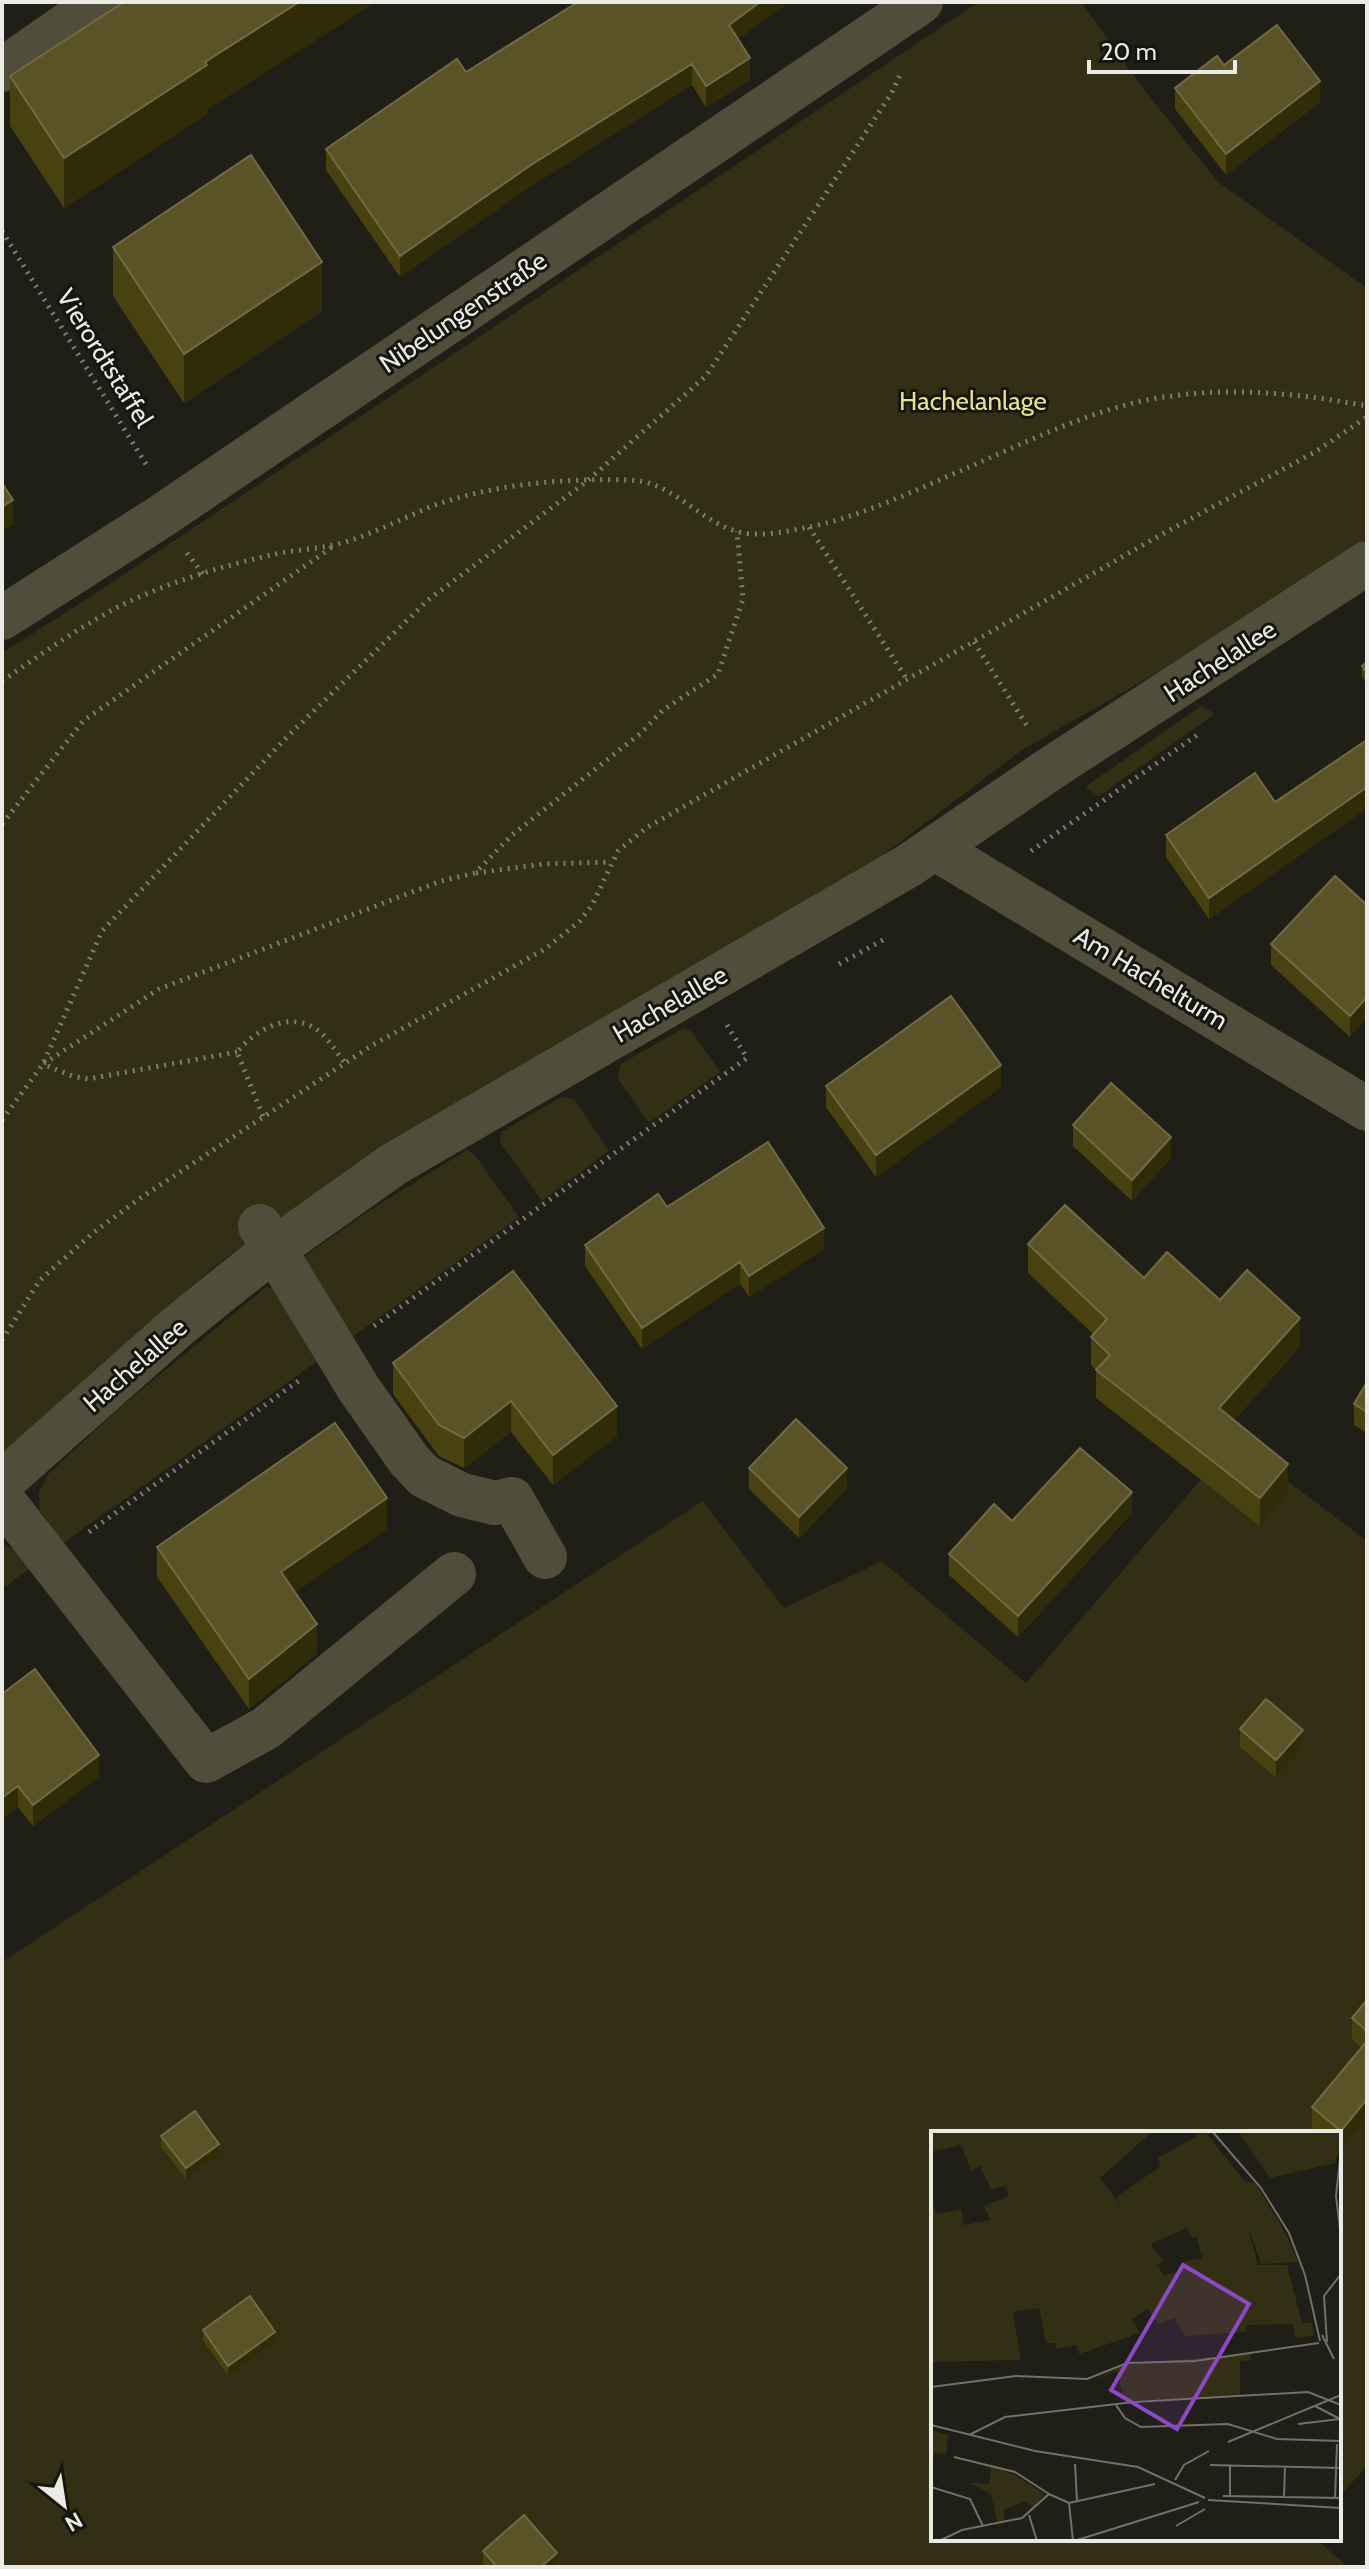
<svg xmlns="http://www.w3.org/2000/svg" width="1369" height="2569" viewBox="0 0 1369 2569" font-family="Cabin,sans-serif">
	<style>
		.green { fill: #332f14 }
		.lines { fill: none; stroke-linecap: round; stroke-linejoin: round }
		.path { stroke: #7d7d77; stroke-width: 5; stroke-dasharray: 2 6; stroke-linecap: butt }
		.minor { stroke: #504d3a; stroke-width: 44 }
		.wall { fill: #484110 }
		.shaded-wall { fill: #302b09 }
		.building { fill: #5a5327; stroke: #706b45; stroke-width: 2 }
		.labels { text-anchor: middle; stroke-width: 6; stroke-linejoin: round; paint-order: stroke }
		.street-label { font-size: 26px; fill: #ebebe6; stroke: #16150e }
		.park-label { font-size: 26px; fill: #ebdf90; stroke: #16150e }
		.inset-road { fill: none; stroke: #71706a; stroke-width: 2 }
		.view { fill: #8c49c5; fill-opacity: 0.15; stroke: #8c49c5; stroke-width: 4 }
		.inset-edge { fill: none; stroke: #ebebe6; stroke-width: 4 }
	</style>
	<rect width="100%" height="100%" fill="#1f1e17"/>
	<path class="green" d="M979 2H1081L1142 87 1218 182 1367 288V538L1244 623 1022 750 874 862 369 1156 216 1265 2 1455V653L99 591Z
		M1201 706 1215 714 1099 796 1085 787Z
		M683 1028 692 1032 720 1072 649 1123 618 1079 621 1064Z
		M561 1097 574 1099 609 1151 542 1201 500 1142 501 1132Z
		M467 1150 474 1154 519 1217 347 1341 302 1258 376 1206Z
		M266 1287 280 1290 326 1355 62 1544 39 1508V1492L49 1473 123 1405Z
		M1234 1441 1367 1541V2466L1339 2497V2133H933V2539H1316L1348 2567H2V1962L703 1501 784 1608 882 1561 1026 1683Z
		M2 1542 15 1551 29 1569 2 1589Z"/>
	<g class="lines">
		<path class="path" d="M2 231 149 469
			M809 527 908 681
			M187 553 203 574
			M974 642 1029 729
			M2 681C40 655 78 628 118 607 166 583 224 565 276 554 295 550 315 549 334 545 368 537 402 518 435 505 495 484 565 478 629 480 673 481 699 522 739 532 760 537 783 532 804 528 856 519 918 489 967 468 1031 440 1102 404 1172 396 1236 387 1303 394 1367 406
			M2 824 83 721 335 545
			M1031 851 1200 733
			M476 873 543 864 611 862
			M839 964 883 940
			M237 1052 88 1079 72 1076 43 1064 159 989 441 881 475 873 512 835 641 733 663 710 718 674 743 599 737 531
			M263 1116 237 1052C256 1029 293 1008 321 1033 330 1041 337 1053 345 1063
			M2 1120 43 1064 102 931 288 736 428 600 586 482 706 376 891 94 900 75
			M374 1326 747 1058 727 1025
			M2 1340 40 1280 94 1232 139 1199 371 1046 545 949 580 921 592 905 618 851 646 828 1166 532 1315 452 1367 417
			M89 1532 301 1379"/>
		<path class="minor" d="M2 70 99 2
			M2 618 160 517 921 2
			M934 848 1367 1109
			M260 1226 359 1389 409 1460 424 1476 462 1495 495 1503 512 1499 545 1557
			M2 1482 177 1327 225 1288 273 1250 394 1164 908 866 1053 767 1367 563
			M2 1499 206 1761 266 1728 454 1574"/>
	</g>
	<path class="wall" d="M1367 10V42L1366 41V11Z
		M738 39 750 80 706 107 692 85 531 186 400 277 326 170V149L466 72Z
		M1224 65 1320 102 1226 175 1175 109V88Z
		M10 76 207 110V114L64 208 10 126Z
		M113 247 322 311 184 403 113 296Z
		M1367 662V684L1362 677V666Z
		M1367 740V808L1209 919 1166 857V835L1275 802Z
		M1367 905 1350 1037 1271 965V944Z
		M826 1086 1001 1087 876 1177 826 1107Z
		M1073 1125 1171 1158 1132 1201 1073 1146Z
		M667 1207 824 1249 749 1297 740 1283 642 1349 585 1266V1245Z
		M1028 1244 1144 1278 1300 1347 1234 1420 1288 1493 1260 1526 1096 1398V1370L1091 1365V1337L1093 1334 1028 1273Z
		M393 1363 617 1436 553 1485 511 1432 464 1468 439 1456 393 1394Z
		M1367 1382V1433L1354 1425V1404Z
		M749 1468 847 1489 799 1538 749 1489Z
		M1132 1513 1018 1637 949 1575V1554L1012 1521Z
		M387 1529 295 1592 317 1654 249 1709 157 1577V1547Z
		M2 1694 99 1777 33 1826 18 1807Z
		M1240 1729 1303 1748 1276 1778 1240 1747Z
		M1367 2000V2120L1341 2152 1339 2150V2133H1319L1312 2128V2107L1361 2047 1352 2039V2018Z
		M161 2136 219 2155 186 2179 161 2147Z
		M203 2330 275 2343 228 2376 203 2340Z
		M483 2551 557 2567H483Z"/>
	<path class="shaded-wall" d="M299 2H376L207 110V114L64 208V158L205 62Z
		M760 2H790L729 46V25Z
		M750 58V80L706 107V86Z
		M692 64V85L531 186 400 277V256L531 165Z
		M1320 81V102L1226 175V154Z
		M322 262V311L184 403V354Z
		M13 500V525L2 531V507Z
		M1367 787V808L1209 919V898Z
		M1367 997V1018L1350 1037V1016Z
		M1001 1065V1087L876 1177V1155Z
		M1171 1137V1158L1132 1201V1180Z
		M824 1228V1249L749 1297V1276Z
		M740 1262V1283L642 1349V1328Z
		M1300 1318V1347L1219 1436V1408Z
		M511 1401V1432L464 1468V1438Z
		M617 1406V1436L553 1485V1455Z
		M1288 1464V1493L1260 1526V1498Z
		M847 1468V1489L799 1538V1517Z
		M1132 1492V1513L1018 1637V1616Z
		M387 1498V1529L281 1602V1572Z
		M317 1624V1654L249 1709V1679Z
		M1303 1730V1748L1276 1778V1760Z
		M99 1755V1777L33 1826V1805Z
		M18 1786V1807L2 1819V1798Z
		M1367 2099V2120L1341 2152V2131Z
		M219 2144V2155L186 2179V2168Z
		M275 2332V2343L228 2376V2366Z
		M557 2553V2567H541Z"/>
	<path class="building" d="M124 2H299L205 62 207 65 64 158 10 76Z
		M578 2H760L729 25 750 58 706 86 692 64 531 165 400 256 326 149 457 59 466 72Z
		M1277 25 1320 81 1226 154 1175 88 1217 56 1224 65Z
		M251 155 322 262 184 354 113 247Z
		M2 483 13 500 2 507Z
		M1367 662V673L1362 666Z
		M1367 740V787L1209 898 1166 835 1255 773 1275 802Z
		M1335 876 1367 905V997L1350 1016 1271 944Z
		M951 996 1001 1065 876 1155 826 1086Z
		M1111 1083 1171 1137 1132 1180 1073 1125Z
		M768 1142 824 1228 749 1276 740 1262 642 1328 585 1245 658 1194 667 1207Z
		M1065 1205 1144 1278 1167 1252 1220 1300 1247 1270 1300 1318 1219 1408 1288 1464 1260 1498 1096 1370 1110 1355 1091 1337 1107 1319 1028 1244Z
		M513 1271 617 1406 553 1455 511 1401 464 1438 439 1425 393 1363Z
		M1367 1382V1412L1354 1404Z
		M796 1419 847 1468 799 1517 749 1468Z
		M335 1423 387 1498 281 1572 317 1624 249 1679 157 1547Z
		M1080 1448 1132 1492 1018 1616 949 1554 994 1504 1012 1521Z
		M35 1669 99 1755 33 1805 18 1786 2 1798V1694Z
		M1266 1699 1303 1730 1276 1760 1240 1729Z
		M1367 2000V2031L1352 2018Z
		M1367 2041V2099L1341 2131 1312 2107Z
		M195 2111 219 2144 186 2168 161 2136Z
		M250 2296 275 2332 228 2366 203 2330Z
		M524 2515 557 2553 541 2567H497L483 2551Z"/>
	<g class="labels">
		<g class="street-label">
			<text transform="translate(463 312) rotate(-34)" y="9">Nibelungenstraße</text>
			<text transform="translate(105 358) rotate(58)" y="9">Vierordtstaffel</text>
			<text transform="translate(1220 661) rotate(-33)" y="9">Hachelallee</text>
			<text transform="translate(1151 978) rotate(31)" y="9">Am Hachelturm</text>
			<text transform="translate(670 1004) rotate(-30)" y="9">Hachelallee</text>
			<text transform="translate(135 1365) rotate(-41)" y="9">Hachelallee</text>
		</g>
		<g class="park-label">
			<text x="973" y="410">Hachelanlage</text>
		</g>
	</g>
	<g transform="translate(931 2131)">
		<rect width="410" height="410" fill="#1f1e17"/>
		<path d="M0 0H222L169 47 191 76 185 66 230 35 227 27 274 0 314 51 324 52 354 101 367 131 330 133 316 93 327 134H356L371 192H381L383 205 364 207 362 193 315 194V201L254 205 244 187 227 193 217 178 201 188 209 202 148 223 145 214 125 218 124 212H115L108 177 82 181 90 229 0 231V69L6 83 30 78 33 94 59 89 53 75 78 65 74 55 60 58 49 35 40 40 30 14 0 21ZM256 97 261 107 265 105 271 127 251 131 253 138 233 145 227 135 232 130 220 113ZM307 0H410V9L404 32 339 47ZM320 223V229L309 230V264L194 270 186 240 166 248 194 233ZM0 299 17 304 15 324 4 322 0 334ZM60 335 84 344 114 363 102 377 95 370 73 379V390L66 391 60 363 38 352 58 353Z" fill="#332f14" fill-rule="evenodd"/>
		<path class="inset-road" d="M281 0 330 57 358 102 374 144 389 210M410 19 405 65 410 105M391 204 403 228M396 211 393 165 410 143M0 256 85 245 156 248 196 232 264 230 388 212M185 274 194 287 210 296 297 293 346 308 410 310M384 275 409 288M367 293 409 288M0 294 104 320 207 336 274 367M38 304 74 286 203 271 377 261 410 274M297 311 410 264M23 326 84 341 118 363M144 333 146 370M279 334 410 337M299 334V365M244 349 253 334 278 320M0 356 39 368 52 395M292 365 410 367M353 366 354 335M404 367 406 313M277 369 410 377M138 372 224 353M138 372 142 410M98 384 106 410M245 395 274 378M8 410 31 399 91 387 118 363 138 372M143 410 268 371"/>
		<path class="view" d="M252 134 318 173 246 298 180 259Z"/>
		<rect width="410" height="410" class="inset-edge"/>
	</g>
	<rect width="1369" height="2569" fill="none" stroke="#ebebe6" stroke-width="8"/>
	<g transform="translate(64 2505) rotate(150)" stroke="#16150e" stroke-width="6" paint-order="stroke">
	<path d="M0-6L14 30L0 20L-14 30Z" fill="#ebebe6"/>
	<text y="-12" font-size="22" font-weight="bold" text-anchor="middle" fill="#ebebe6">N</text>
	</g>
	<path d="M1089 60v12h146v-12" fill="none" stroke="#ebebe6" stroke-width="4"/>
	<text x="1101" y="60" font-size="24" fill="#ebebe6" stroke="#16150e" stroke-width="6" paint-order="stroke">20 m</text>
</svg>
